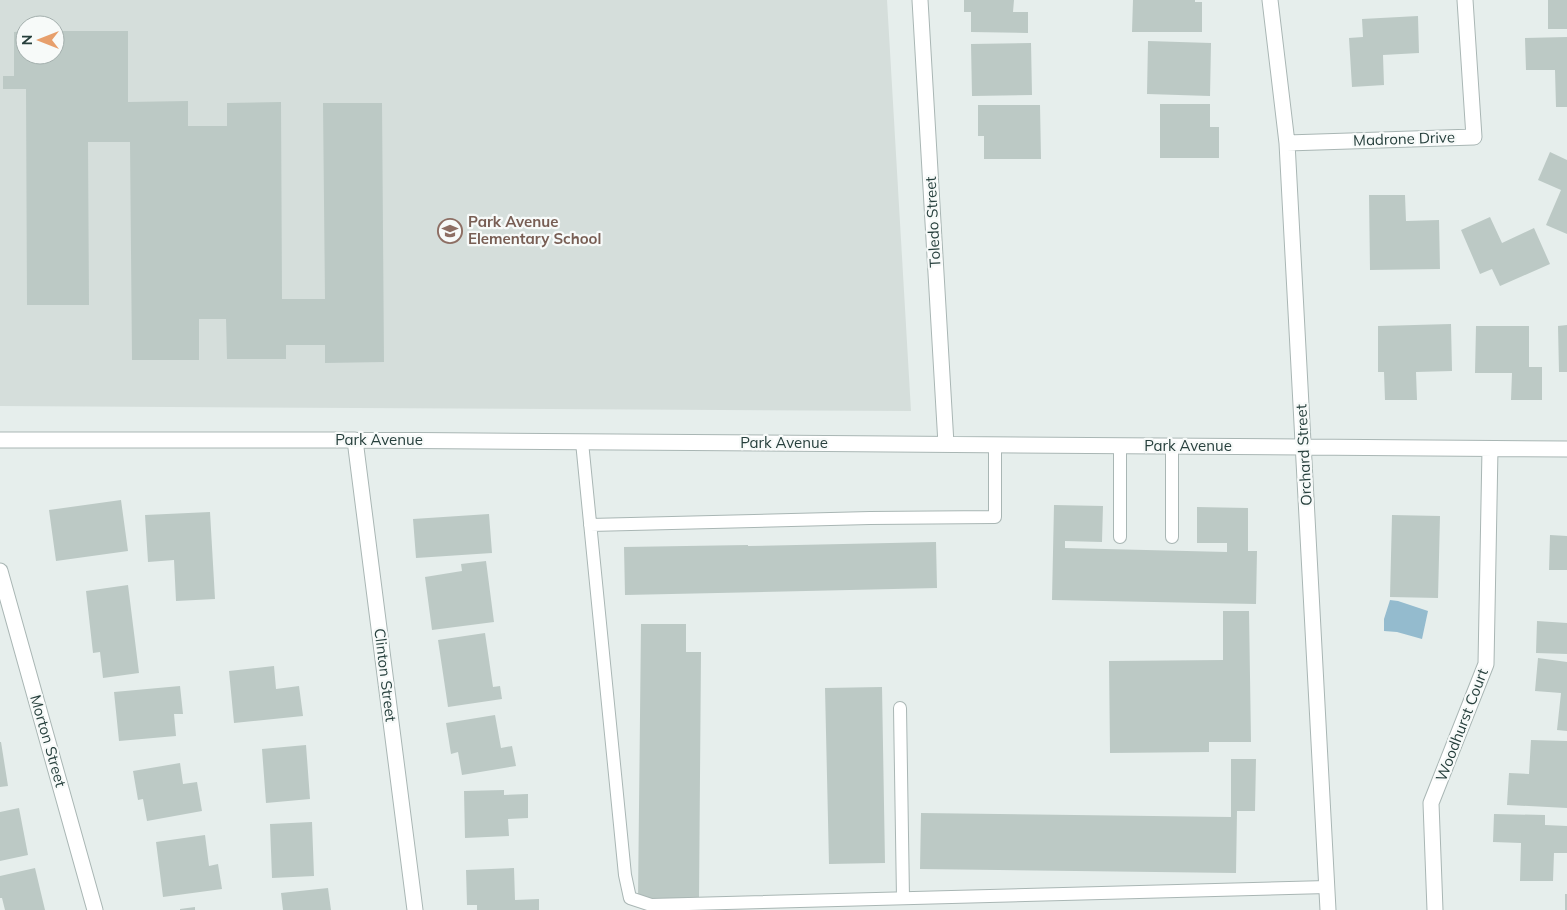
<svg xmlns="http://www.w3.org/2000/svg" width="1567" height="910" viewBox="0 0 1567 910" font-family="Mulish,sans-serif">
	<style>
		.built { fill: #d5dedb; fill-rule: evenodd }
		.water { fill: #94bbce }
		.building { fill: #bcc9c5 }
		.lines { fill: none; stroke-linecap: round; stroke-linejoin: round }
		.service-casing { stroke: #a9b6b4; stroke-width: 14 }
		.minor-casing { stroke: #a9b6b4; stroke-width: 17 }
		.service { stroke: #fff; stroke-width: 12 }
		.minor { stroke: #fff; stroke-width: 15 }
		.labels { text-anchor: middle; stroke-width: 4.5; stroke-linejoin: round; paint-order: stroke }
		.street-label { font-size: 15px; fill: #263f3c; stroke: #f7faf9 }
		.education-label { font-size: 15px; font-weight: bold; fill: #785e54; stroke: #f7faf9; text-anchor: start }
	</style>
	<rect width="100%" height="100%" fill="#e6eeec"/>
	<path class="built" d="M0 0H887L911 411 0 406ZM25 25H55V55H25Z"/>
	<path class="water" d="M1390 600 1398 601 1428 611 1422 639 1397 632 1384 631V619Z"/>
	<path class="building" d="M964 0H1014L1013 12H1028V33L971 32V12H964Z
		M1133 0H1195V2H1202V32H1132Z
		M1548 0H1567V29H1548Z
		M1418 16 1419 53 1383 55 1384 85 1352 87 1349 38 1363 37 1362 19Z
		M25 31V55H55V31H128V102L188 101V126H227V103L281 102 282 299H325L323 103H382L384 362 325 363V345H286V359H227L226 319H199V360H132L130 142H88L89 305H27L26 89H3V76H14V32Z
		M1567 37V107H1556L1555 70H1526L1525 38Z
		M1148 41 1211 43 1210 96 1147 94Z
		M1031 43 1032 95 972 96 971 44Z
		M1160 104H1210V127H1219V158H1160Z
		M978 105H1040L1041 159H984V136H978Z
		M1550 152 1567 160V234L1546 225 1561 190 1538 180Z
		M1369 195H1405L1406 221 1439 220 1440 269 1370 270Z
		M1490 217 1502 243 1534 228 1550 264 1500 286 1492 269 1480 274 1461 230Z
		M1451 324 1452 371 1416 372 1417 400H1385L1384 372H1378V326Z
		M1567 325V372H1559L1558 326Z
		M1476 326H1529V367H1542V400H1511L1512 373H1475Z
		M121 500 128 551 56 561 49 510Z
		M1054 505 1103 506 1102 542 1065 541V548L1227 552V543H1197V507L1248 508V551H1257L1256 604 1052 600Z
		M210 512 215 599 176 601 174 560 148 562 145 515Z
		M489 514 492 553 416 558 413 519Z
		M1392 515 1440 516 1438 598 1390 597Z
		M1550 535 1567 536V570H1549Z
		M936 542 937 588 625 595 624 547 748 545V546Z
		M486 561 494 622 432 630 425 577 462 571 461 564Z
		M128 585 139 673 103 678 100 652 93 653 86 591Z
		M1223 611H1249L1251 742H1209V752L1110 753 1109 661 1223 660Z
		M1537 621 1567 623V654L1536 653Z
		M641 624H686V652H701L699 900 638 899Z
		M485 633 493 687 500 686 502 699 448 707 438 640Z
		M1538 658 1567 662V731L1557 730 1561 693 1535 691Z
		M274 666 276 689 299 686 303 716 234 723 229 671Z
		M180 686 183 714H174L176 736 119 741 114 692Z
		M882 687 885 863 829 864 825 688Z
		M495 715 501 748 512 746 516 766 462 775 458 752 451 754 446 723Z
		M1531 740 1567 741V808L1507 805 1509 773 1529 774Z
		M0 742H1L8 786 0 787Z
		M306 745 310 799 266 803 262 749Z
		M1231 759H1256L1255 811H1237L1236 873 920 869 921 813 1231 817Z
		M180 763 183 784 197 782 202 811 147 821 143 799 138 800 133 771Z
		M504 790V795L528 794V818L508 819 509 836 465 838 464 791Z
		M19 808 28 855 0 861V812Z
		M1494 814 1545 815V825L1567 826V853H1554L1553 881H1520L1521 843 1493 842Z
		M312 822 314 876 272 878 270 824Z
		M205 835 209 866 218 864 222 889 163 897 156 842Z
		M35 868 45 910H5L2 898H0V876Z
		M514 868 515 900 539 899V910H477V905H467L466 870Z
		M328 888 331 910H283L281 893Z
		M1565 894H1567V910H1565Z
		M195 907V910H180V909Z"/>
	<g class="lines">
		<defs>
			<path id="service" d="M582 442 625 875 630 898 651 905 1327 887
				M1120 446V537
				M1172 446V537
				M590 525 870 518 995 517V445
				M900 708 903 898"/>
			<path id="minor" d="M920 0 946 444
				M1270 0 1287 143 1328 910
				M1287 143 1474 137 1465 0
				M0 440H355L1567 449
				M355 440 415 910
				M0 571 95 910
				M1435 910 1431 803 1486 664 1490 449"/>
		</defs>
		<use href="#service" class="service-casing"/>
		<use href="#minor" class="minor-casing"/>
		<use href="#service" class="service"/>
		<use href="#minor" class="minor"/>
	</g>
	<defs>
		<symbol id="school-ring" viewBox="-11 -11 22 22"><circle r="9.5" fill="#f7faf9" stroke="#8d6e63" stroke-width="1.5"/><path d="M0-5L7-2L0 1L-7-2ZM-4 1L0 2.5L4 1V4Q0 6-4 4Z" fill="#8d6e63"/></symbol>
	</defs>
	<g fill-rule="evenodd">
		<use href="#school-ring" x="436" y="217" width="28" height="28"/>
	</g>
	<g class="labels">
		<g class="street-label">
			<text transform="translate(1404 139) rotate(-2)" y="5">Madrone Drive</text>
			<text transform="translate(933 222) rotate(-93)" y="5">Toledo Street</text>
			<text x="379" y="445">Park Avenue</text>
			<text x="784" y="448">Park Avenue</text>
			<text x="1188" y="451">Park Avenue</text>
			<text transform="translate(1304 455) rotate(-93)" y="5">Orchard Street</text>
			<text transform="translate(385 675) rotate(83)" y="5">Clinton Street</text>
			<text transform="translate(1462 725) rotate(-69)" y="5">Woodhurst Court</text>
			<text transform="translate(48 741) rotate(74)" y="5">Morton Street</text>
		</g>
		<g class="education-label">
			<text x="468" y="227">Park Avenue<tspan x="468" dy="17">Elementary School</tspan></text>
		</g>
	</g>
	<g transform="translate(40 40) rotate(270)"><circle r="24" fill="#f7faf9" stroke="#a3afad"/>
	<path d="M0-4L9 19L0 12L-9 19Z" fill="#e79f6c"/>
	<text y="-8" font-size="14" font-weight="bold" text-anchor="middle" fill="#263f3c">N</text>
	</g>
</svg>
